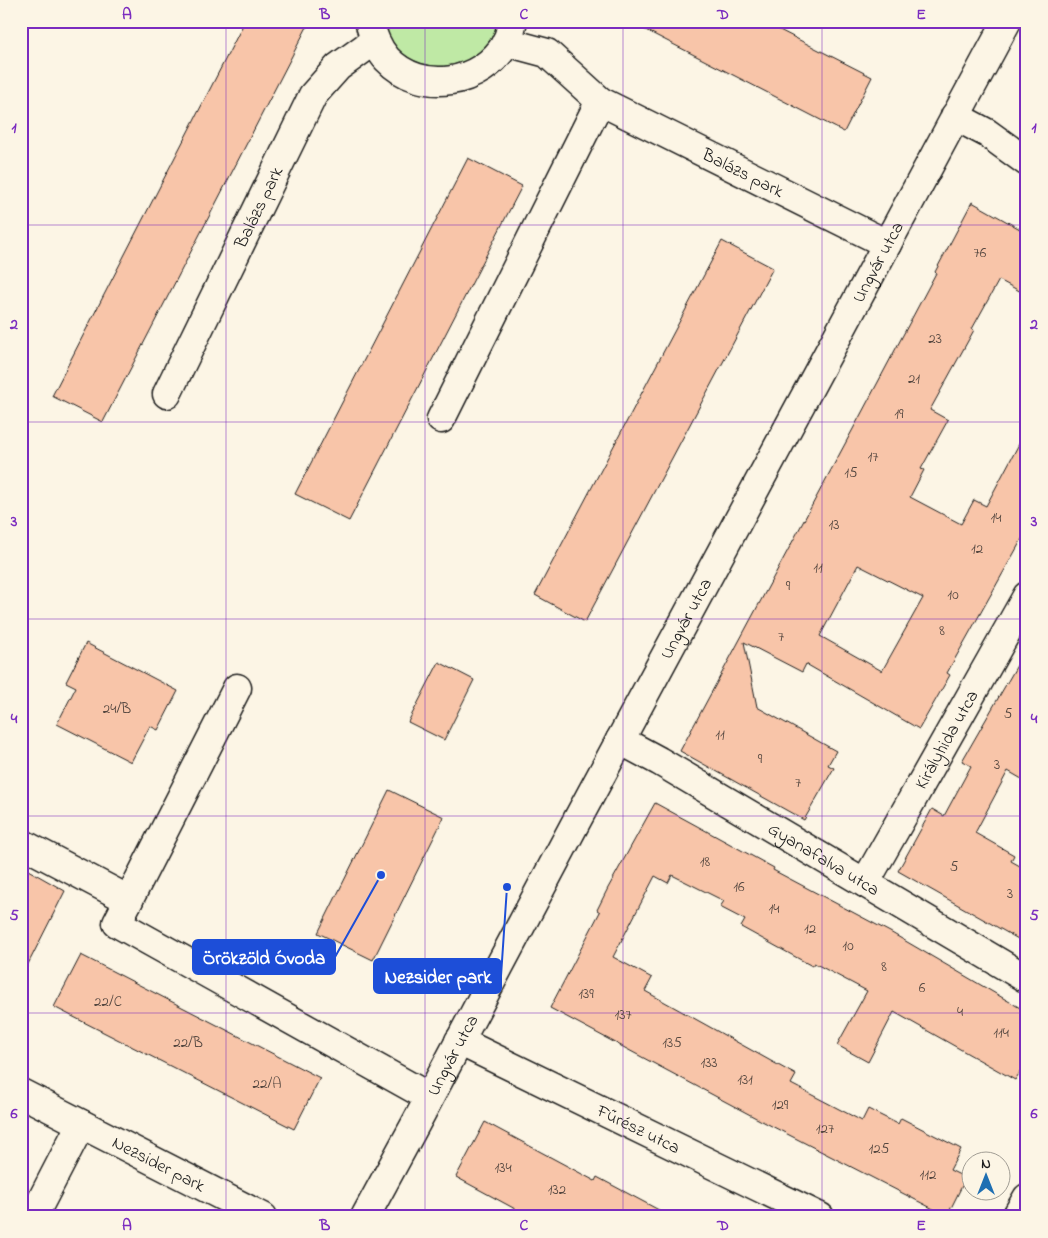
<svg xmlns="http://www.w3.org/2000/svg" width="1048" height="1238" viewBox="0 0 1048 1238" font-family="'Indie Flower',sans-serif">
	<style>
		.green { fill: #bfe9a5; stroke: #6e8260 }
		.building { fill: #f8c5a9; stroke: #1c1c1c; fill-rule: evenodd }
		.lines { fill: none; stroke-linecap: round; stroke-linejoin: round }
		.street-casing { stroke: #1c1c1c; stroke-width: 31 }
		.secondary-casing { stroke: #1c1c1c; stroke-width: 31 }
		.street { stroke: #fcf5e5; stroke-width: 28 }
		.secondary { stroke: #fcf5e5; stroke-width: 28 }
		.grid { fill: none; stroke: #7b2cbf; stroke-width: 1; stroke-opacity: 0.55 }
		.labels { text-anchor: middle; stroke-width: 4; stroke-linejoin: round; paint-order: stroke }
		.number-label { font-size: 15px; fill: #53463f }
		.street-label { font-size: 18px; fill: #1c1c1c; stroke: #fcf5e5 }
		.leader { fill: none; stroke: #1d4ed8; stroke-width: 2 }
		.callout-dot { fill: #1d4ed8; stroke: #fcf5e5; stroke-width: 2 }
		.callout { fill: #1d4ed8; stroke: #1d4ed8; stroke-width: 2 }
		.callout-label { font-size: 19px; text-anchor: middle; font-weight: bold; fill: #fff }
		.neatline { fill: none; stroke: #7b2cbf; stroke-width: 2 }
		.grid-label { font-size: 16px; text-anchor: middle; font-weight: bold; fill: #7b2cbf }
	</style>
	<rect width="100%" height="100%" fill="#fcf5e5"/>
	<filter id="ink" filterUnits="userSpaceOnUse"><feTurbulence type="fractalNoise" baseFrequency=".02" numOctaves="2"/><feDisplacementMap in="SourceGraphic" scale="10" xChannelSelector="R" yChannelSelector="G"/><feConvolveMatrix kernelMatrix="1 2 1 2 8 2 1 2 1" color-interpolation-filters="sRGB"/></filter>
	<g filter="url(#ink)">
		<path class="green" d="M384 21H499C481 82 396 81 384 21Z"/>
		<path class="building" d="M245 21H310L103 422 52 396Z
			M628 21H762L872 77 844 132Z
			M468 158 522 186 349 521 295 494Z
			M972 202 1027 233V295L999 280 972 329 974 330 930 410 948 420 921 469 924 470 910 497 961 524 974 500 986 506 1027 429V530L947 673 950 675 919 729 806 664 802 672 744 642 757 707 836 751 828 765 834 768 804 820 680 751 860 416 936 273 935 272ZM858 565 923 598 882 671 820 636Z
			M722 241 773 268 585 622 535 595Z
			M86 643 178 691 158 730 150 726 131 762 57 724 76 687 66 682Z
			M1027 648V782L1008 771 975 833 1014 855 1011 861 1027 870V944L898 871 932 809 944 816 971 766 962 761Z
			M439 662 474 680 444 740 408 722Z
			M389 790 444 817 373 960 318 933Z
			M655 803 774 868 773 870 890 932 1027 1012V1061L1015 1080 894 1012 868 1062 837 1045 867 991 814 963 812 966 741 927 745 920 720 907 724 901 672 875 668 883 655 876 613 957 652 978 645 991 796 1075 791 1084 862 1121 868 1109 898 1124 901 1118 961 1149 950 1170 966 1178 947 1216 758 1119 550 1008 600 912 597 910 608 888Z
			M21 866 65 891 21 978Z
			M81 955 320 1078 294 1129 54 1007Z
			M485 1122 595 1181 597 1177 672 1217H530L456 1177Z"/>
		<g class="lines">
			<defs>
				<g id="street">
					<path d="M369 21C373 35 377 48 387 59 421 95 482 85 506 43 509 37 511 28 513 21"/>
					<path id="s1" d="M506 42 547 53 600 101 887 244"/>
					<path d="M955 116 987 133 1027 162"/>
					<path id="s2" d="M167 394 313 95 338 67 374 41"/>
					<path d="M441 419 600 101"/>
					<path d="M237 688 117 923 429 1097"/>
					<path id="s3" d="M620 740 659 761 1027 979"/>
					<path d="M21 843 129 900"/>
					<path id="s4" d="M865 883 1027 596"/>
					<path id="s5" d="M459 1041 820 1217"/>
					<path id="s6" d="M21 1093 263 1217"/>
					<path d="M33 1217 81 1124"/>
					<path d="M1016 1217 1027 1198"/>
				</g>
				<g id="secondary">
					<path id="s7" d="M365 1217 416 1123 576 822 1007 21"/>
				</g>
			</defs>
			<use href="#street" class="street-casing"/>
			<use href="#secondary" class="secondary-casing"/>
			<use href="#street" class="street"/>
			<use href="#secondary" class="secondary"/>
		</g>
	</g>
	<path class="grid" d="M226 21V1217M425 21V1217M623 21V1217M822 21V1217M21 225H1027M21 422H1027M21 619H1027M21 816H1027M21 1013H1027"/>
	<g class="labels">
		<g class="number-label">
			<text x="980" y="257">76</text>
			<text x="935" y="343">23</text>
			<text x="914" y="383">21</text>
			<text x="899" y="418">19</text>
			<text x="873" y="461">17</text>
			<text x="851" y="477">15</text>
			<text x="996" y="522">14</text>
			<text x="834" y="529">13</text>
			<text x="977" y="553">12</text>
			<text x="818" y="572">11</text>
			<text x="788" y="590">9</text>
			<text x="953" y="599">10</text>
			<text x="942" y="635">8</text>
			<text x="781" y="641">7</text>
			<text x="117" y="713">24/B</text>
			<text x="1008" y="718">5</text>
			<text x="720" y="739">11</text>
			<text x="760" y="763">9</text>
			<text x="997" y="769">3</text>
			<text x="798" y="787">7</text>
			<text x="705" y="866">18</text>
			<text x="954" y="871">5</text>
			<text x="739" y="891">16</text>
			<text x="1010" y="898">3</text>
			<text x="774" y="913">14</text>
			<text x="810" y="933">12</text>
			<text x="848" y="950">10</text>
			<text x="884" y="971">8</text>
			<text x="922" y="992">6</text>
			<text x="586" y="998">139</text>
			<text x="108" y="1006">22/C</text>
			<text x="960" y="1016">4</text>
			<text x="623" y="1019">137</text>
			<text x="1001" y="1037">114</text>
			<text x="188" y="1047">22/B</text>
			<text x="672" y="1047">135</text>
			<text x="709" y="1067">133</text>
			<text x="745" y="1084">131</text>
			<text x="267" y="1088">22/A</text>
			<text x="780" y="1109">129</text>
			<text x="825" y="1133">127</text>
			<text x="879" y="1153">125</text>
			<text x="503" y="1172">134</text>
			<text x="928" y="1179">112</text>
			<text x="557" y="1194">132</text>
		</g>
		<g class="street-label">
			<text dy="6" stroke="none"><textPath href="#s1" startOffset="274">Balázs park</textPath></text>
			<text dy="6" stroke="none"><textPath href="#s2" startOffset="208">Balázs park</textPath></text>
			<text dy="6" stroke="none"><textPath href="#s7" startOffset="1084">Ungvár utca</textPath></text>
			<text dy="6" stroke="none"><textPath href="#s7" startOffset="679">Ungvár utca</textPath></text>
			<text dy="6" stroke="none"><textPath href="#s4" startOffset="165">Királyhida utca</textPath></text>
			<text dy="6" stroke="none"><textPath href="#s3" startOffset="236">Gyanafalva utca</textPath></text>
			<text dy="6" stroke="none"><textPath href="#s7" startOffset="184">Ungvár utca</textPath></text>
			<text dy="6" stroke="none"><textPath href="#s5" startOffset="200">Fűrész utca</textPath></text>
			<text dy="6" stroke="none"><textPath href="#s6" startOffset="155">Nezsider park</textPath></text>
		</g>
	</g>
	<path class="leader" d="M381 875L335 957M507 887L501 976"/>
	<g class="callout-dot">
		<circle cx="381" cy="875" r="5"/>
		<circle cx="507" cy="887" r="5"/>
	</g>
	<g class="callout">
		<rect x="193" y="940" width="142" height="34" rx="5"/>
		<rect x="374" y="959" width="127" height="34" rx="5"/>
	</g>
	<g class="callout-label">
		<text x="264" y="964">Örökzöld Óvoda</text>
		<text x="438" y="983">Nezsider park</text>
	</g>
	<rect width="1048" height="1238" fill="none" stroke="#fcf5e5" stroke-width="55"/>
	<g transform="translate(986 1176)"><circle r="24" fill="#fcf5e5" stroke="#a29e95"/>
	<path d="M0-4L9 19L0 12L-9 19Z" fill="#1f6fb2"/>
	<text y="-8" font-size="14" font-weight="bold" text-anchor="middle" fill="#1c1c1c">N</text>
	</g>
	<rect x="28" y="28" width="992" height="1182" class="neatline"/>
	<g class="grid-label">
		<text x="127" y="19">A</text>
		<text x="325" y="19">B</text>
		<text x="524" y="19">C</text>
		<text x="723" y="19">D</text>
		<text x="921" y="19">E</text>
		<text x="14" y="132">1</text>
		<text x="1034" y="132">1</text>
		<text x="14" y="329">2</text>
		<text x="1034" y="329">2</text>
		<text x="14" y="526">3</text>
		<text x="1034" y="526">3</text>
		<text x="14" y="723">4</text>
		<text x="1034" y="723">4</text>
		<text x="14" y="920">5</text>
		<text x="1034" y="920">5</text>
		<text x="14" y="1118">6</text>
		<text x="1034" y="1118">6</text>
		<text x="127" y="1230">A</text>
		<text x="325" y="1230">B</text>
		<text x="524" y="1230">C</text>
		<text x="723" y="1230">D</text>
		<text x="921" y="1230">E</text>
	</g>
</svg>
